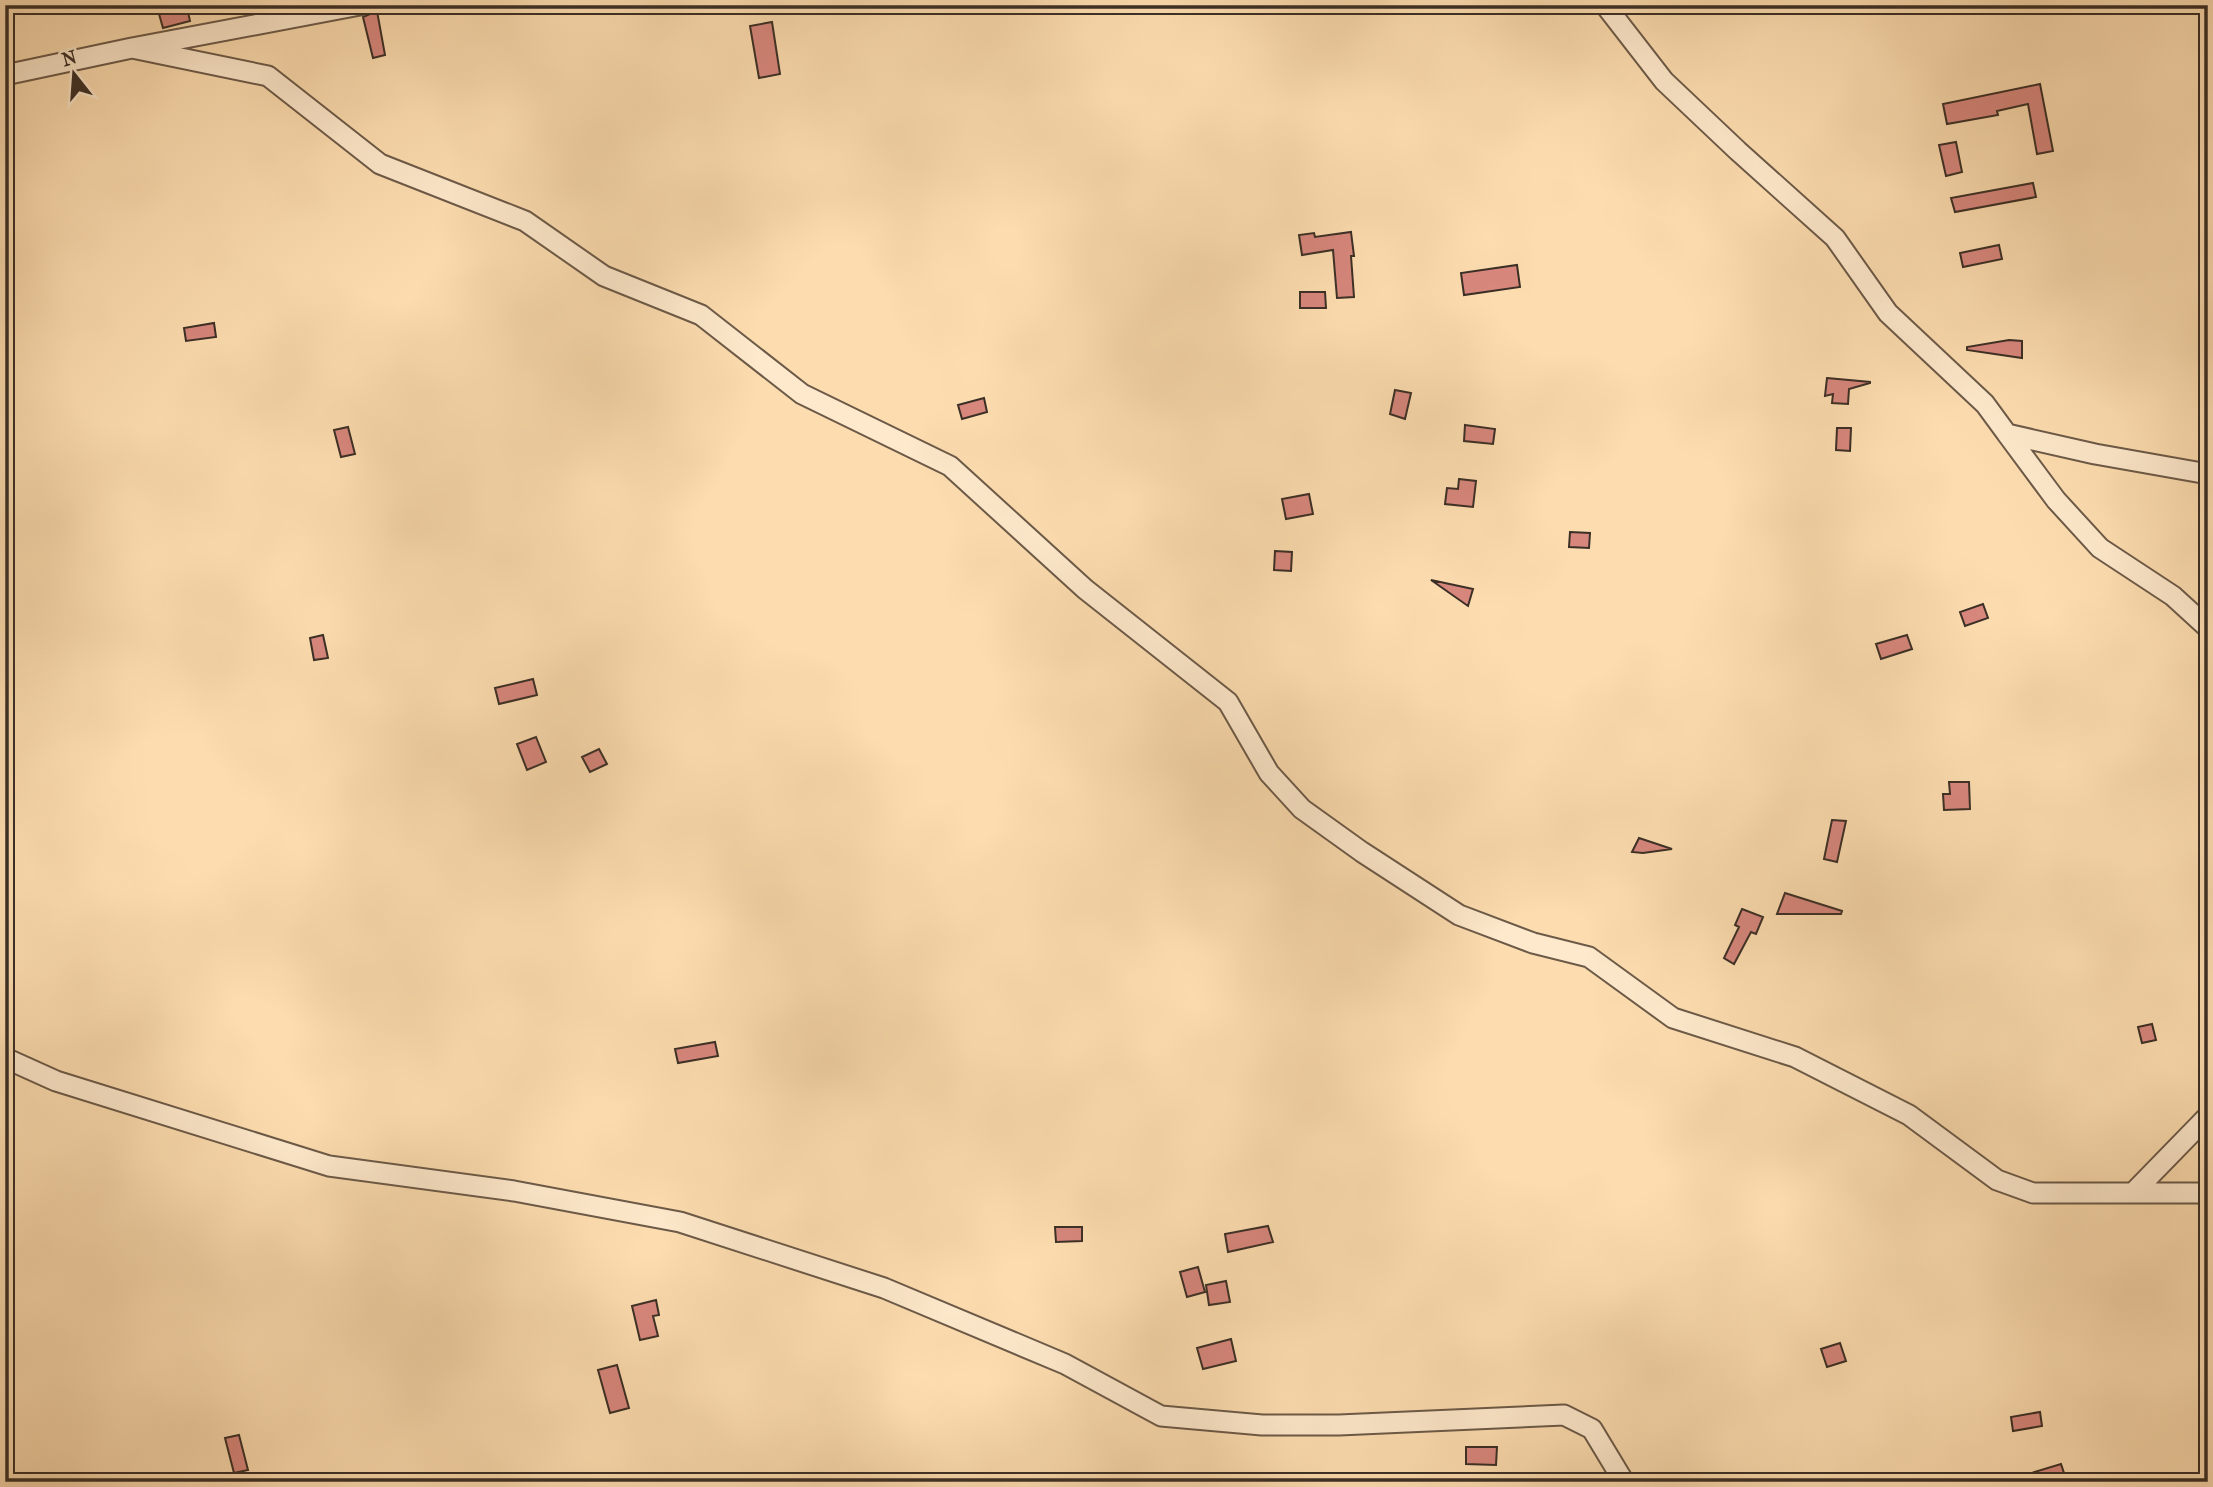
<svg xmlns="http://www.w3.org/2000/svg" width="2213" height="1487" viewBox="0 0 2213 1487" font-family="'IM FELL French Canon',serif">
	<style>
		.building { fill: #d8877d; stroke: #3b2f26; stroke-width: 2 }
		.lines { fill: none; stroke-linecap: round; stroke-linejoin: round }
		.street-casing { stroke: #6c5a48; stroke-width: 23 }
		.street { stroke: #fee9cc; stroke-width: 19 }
	</style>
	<rect width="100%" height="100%" fill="#fdddb0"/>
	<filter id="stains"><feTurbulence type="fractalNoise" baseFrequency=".00286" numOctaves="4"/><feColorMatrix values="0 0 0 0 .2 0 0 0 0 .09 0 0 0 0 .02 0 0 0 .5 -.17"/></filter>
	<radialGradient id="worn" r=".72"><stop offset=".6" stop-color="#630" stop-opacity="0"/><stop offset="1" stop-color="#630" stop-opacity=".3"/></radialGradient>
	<path class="building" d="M187 7 190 21 163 28 159 14Z
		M377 11 385 55 373 58 363 17Z
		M772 22 780 74 759 78 750 26Z
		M2040 84 2053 151 2037 154 2028 104 1997 111 1998 115 1947 124 1943 104Z
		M1956 142 1962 172 1946 176 1939 145Z
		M2033 183 2036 197 1955 212 1951 198Z
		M1351 232 1354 256H1351L1354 297 1337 298 1333 250 1302 255 1299 235 1314 233 1315 237Z
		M1999 245 2002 259 1963 267 1960 253Z
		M1517 265 1520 287 1464 295 1461 273Z
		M1300 292H1325L1326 308H1300Z
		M214 323 216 337 186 341 184 328Z
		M2009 340 2022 341V358L1967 350V347Z
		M1827 378 1870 382V383L1849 389 1848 404 1832 403 1833 394 1825 396Z
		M1395 390 1411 393 1405 419 1390 414Z
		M984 398 987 412 962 419 958 405Z
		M1465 425 1495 429 1493 444 1464 441Z
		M348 427 355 454 341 457 334 430Z
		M1837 428H1851L1850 451 1836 450Z
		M1459 479 1476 481 1473 507 1445 504 1447 488 1458 489Z
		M1309 494 1313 514 1286 519 1282 499Z
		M1570 532 1590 533 1589 548 1569 547Z
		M1275 551 1292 552 1291 571 1274 570Z
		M1431 580 1473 589 1468 606Z
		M1983 604 1988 618 1965 626 1960 612Z
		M323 635 328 658 314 660 310 638Z
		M1907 635 1912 649 1881 659 1876 644Z
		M533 679 537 695 499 704 495 688Z
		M536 737 546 762 527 770 517 744Z
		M599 749 607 764 590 772 582 757Z
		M1949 782H1969L1970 809 1944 810 1943 794H1950Z
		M1832 820 1846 821 1837 862 1824 859Z
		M1639 838 1672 849 1643 853 1632 852Z
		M1785 893 1842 911 1841 914H1777Z
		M1742 909 1763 917 1756 934 1751 932 1734 964 1724 958 1739 927 1735 925Z
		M2152 1024 2156 1040 2142 1043 2138 1027Z
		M715 1042 718 1056 678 1063 675 1049Z
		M1268 1226 1273 1242 1228 1252 1225 1234Z
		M1055 1227H1082V1241L1056 1242Z
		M1198 1267 1205 1292 1187 1297 1180 1272Z
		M1226 1281 1230 1302 1209 1305 1206 1285Z
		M656 1300 659 1315 653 1316 658 1336 640 1340 632 1306Z
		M1231 1339 1236 1361 1203 1369 1197 1348Z
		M1840 1343 1846 1361 1827 1367 1821 1349Z
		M617 1365 629 1408 610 1413 598 1370Z
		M2040 1412 2042 1426 2013 1431 2011 1417Z
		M239 1435 248 1470 234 1473 225 1438Z
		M1466 1447H1497L1496 1465 1466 1464Z
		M2061 1464 2067 1482H2015V1478Z"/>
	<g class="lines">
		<defs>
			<path id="street" d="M1605 5 1664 81 1738 151 1835 238 1888 313 1985 404 2007 434 2095 454 2208 474
				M132 48 268 76 380 164 525 221 604 276 701 315 802 394 950 466 1085 589 1228 702 1269 773 1302 809 1362 852 1459 915 1533 943 1589 957 1673 1018 1795 1057 1909 1115 1997 1180 2033 1193H2208
				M5 75 132 48 360 5
				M2007 434 2056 500 2100 548 2173 596 2208 628
				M5 1058 56 1081 329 1166 514 1191 680 1222 884 1288 1065 1364 1161 1416 1262 1425H1339L1564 1415 1592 1429 1624 1482
				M2133 1193 2208 1116"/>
		</defs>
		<use href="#street" class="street-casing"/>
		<use href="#street" class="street"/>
	</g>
	<rect width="2213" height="1487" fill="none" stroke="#fdddb0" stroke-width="28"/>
	<rect x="7" y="7" width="2199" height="1473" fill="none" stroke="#3b2f26" stroke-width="3.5"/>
	<rect x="14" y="14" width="2185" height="1459" fill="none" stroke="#3b2f26" stroke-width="2"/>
	<g transform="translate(74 74) rotate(343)" stroke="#fee9cc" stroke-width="5" paint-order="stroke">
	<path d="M0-5L12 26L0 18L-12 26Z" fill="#3b2f26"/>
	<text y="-10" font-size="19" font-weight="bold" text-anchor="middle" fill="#3b2f26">N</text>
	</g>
	<rect width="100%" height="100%" filter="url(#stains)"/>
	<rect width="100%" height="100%" fill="url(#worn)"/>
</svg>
